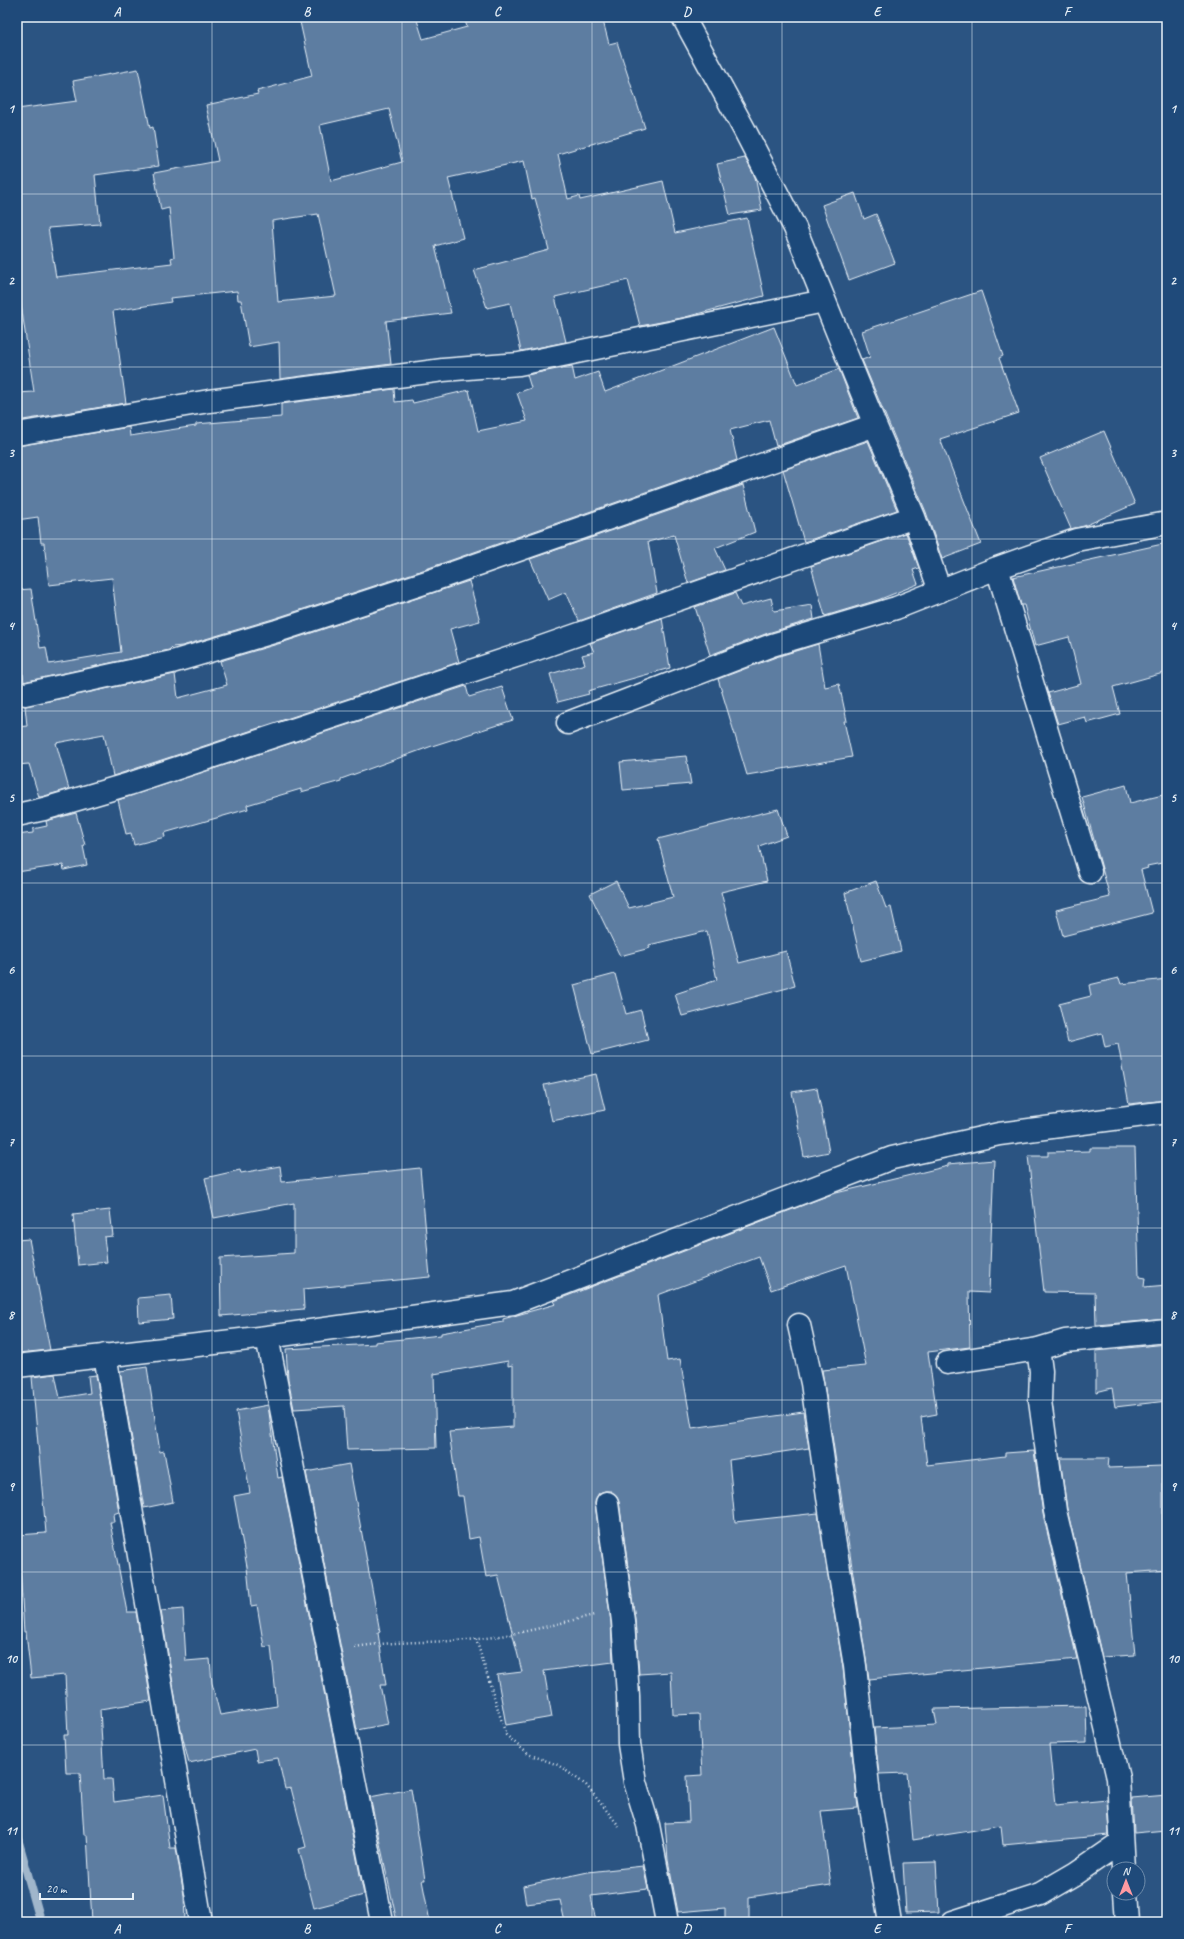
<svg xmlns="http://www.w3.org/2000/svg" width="1184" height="1939" viewBox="0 0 1184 1939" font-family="Caveat,sans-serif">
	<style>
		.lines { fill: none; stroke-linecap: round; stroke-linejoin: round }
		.stream { stroke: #a0b6cb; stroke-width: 9 }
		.building { fill: #5d7da1; stroke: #e8f1f8; fill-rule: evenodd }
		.street-casing { stroke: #e8f1f8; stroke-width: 25 }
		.path { stroke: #e8f1f8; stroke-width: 2.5; stroke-dasharray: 1 3; stroke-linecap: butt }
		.street { stroke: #1f4a7a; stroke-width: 22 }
		.grid { fill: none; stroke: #e8f1f8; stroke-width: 1; stroke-opacity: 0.55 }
		.neatline { fill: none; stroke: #e8f1f8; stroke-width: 1.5 }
		.grid-label { font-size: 13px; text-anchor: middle; font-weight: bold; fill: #e8f1f8 }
	</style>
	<rect width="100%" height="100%" fill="#2b5482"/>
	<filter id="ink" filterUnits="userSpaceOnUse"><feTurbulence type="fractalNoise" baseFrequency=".025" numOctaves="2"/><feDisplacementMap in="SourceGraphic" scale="8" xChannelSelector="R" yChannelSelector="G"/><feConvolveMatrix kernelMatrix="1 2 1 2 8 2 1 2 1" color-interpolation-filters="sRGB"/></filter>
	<g filter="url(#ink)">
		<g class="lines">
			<path class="stream" d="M17 1837 41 1922"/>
		</g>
		<path class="building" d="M324 17H416L423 39 467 27 464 17H602L609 44 617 42 645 128 558 154 568 199 579 196 580 200 663 181 675 233 747 218 764 296 682 318 640 326 628 280 555 297 566 342 521 351 510 303 487 308 474 270 549 250 535 198 532 199 524 161 448 178 463 238 435 246 451 313 386 321 391 364 280 379 279 342 249 347 241 300H238L237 291 170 298 171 302 113 311 126 403 17 421V393L34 392 17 278V109L77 101 73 81 138 69 150 128 153 127 159 166 95 175 100 224 48 228 56 277 172 263 171 258 174 257 169 208 161 210 154 173 218 161 206 105 258 94 257 91 312 76 300 22ZM389 109 402 162 331 181 320 125ZM318 214 336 296 278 302 272 221Z
			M745 158 755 177 762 210 730 215 717 164Z
			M855 193 864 219 876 214 895 263 849 280 822 205Z
			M981 291 1003 356 999 358 1019 413 940 439 981 544 942 559 926 512 862 360 870 357 862 331Z
			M774 327 797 385 839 369 858 418 776 446 769 420 730 430 737 460 426 569 273 619 182 646 172 647 169 650 24 682 23 674 17 675V590L31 589 40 648 46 647 49 664 121 652 112 578 49 585 44 543H41L38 517 17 520V446L129 427 130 436 196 426V424L281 417V404L394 389 395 402 412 400 413 403 469 390 478 431 527 421 517 393 531 388 527 375 572 366 575 380 598 372 605 392Z
			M1104 431 1135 504 1084 526 1071 529 1040 458Z
			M868 441 897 510 804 542 783 470Z
			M743 485 755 532 715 548 725 570 688 583 674 535 648 542 657 593 579 621 566 592 548 600 530 559Z
			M906 533 919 568 913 570 918 584 878 600 825 616 811 566Z
			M1167 543V672L1113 687 1120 714 1087 723 1085 717 1058 724 1048 693 1081 684 1069 637 1035 646 1024 605H1021L1013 577Z
			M469 581 480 621 450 629 459 662 113 776 104 734 56 743 69 789 41 797H39L29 764 17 765V727L27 726 25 706 175 674 178 698 227 685 220 661 281 643Z
			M735 593 741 606 771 598 774 611 812 605 814 619 768 633 710 655 695 607Z
			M662 618 670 668 588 691 589 694 558 702 550 674 585 664 582 655 594 652 590 643Z
			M818 644 825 687 839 684 847 721H844L852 757 747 775 718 679 776 657Z
			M466 686 469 697 502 687 513 720 432 746 341 779V781L301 792V789L247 805 248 809 164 833 165 837 134 845 131 833 126 834 118 800Z
			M686 756 691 784 623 790 620 762Z
			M1126 785 1130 803 1167 794V862L1147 866 1148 868 1141 870 1152 913 1063 936 1056 910 1110 897 1082 797Z
			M778 809 787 836 759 846 767 881 721 892 739 963 786 951 795 986 682 1016 675 994 717 980 707 931 649 945 650 948 620 956 590 894 616 881 629 908 673 897 658 839Z
			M76 813 85 845 83 846 87 865 64 870 63 865 17 872V835L33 833V829L47 826 46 821Z
			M876 881 886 908 891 907 901 951 861 961 845 893Z
			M615 974 626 1014 641 1010 648 1040 592 1054 574 985Z
			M1119 978 1121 984 1167 979V1100L1129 1104 1118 1044 1105 1047 1102 1033 1068 1042 1059 1004 1091 996 1089 985Z
			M596 1074 605 1110 552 1121 544 1085Z
			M817 1088 829 1152 804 1157 792 1092Z
			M1090 1148H1135L1139 1277 1145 1278 1144 1287 1167 1285V1319L1096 1325 1095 1293 1044 1292 1028 1156H1048V1152L1090 1151Z
			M994 1160 989 1293 969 1292 970 1347 928 1352 937 1414 921 1417 927 1465 1005 1456V1453L1034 1451 1043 1514 1077 1659 869 1679 822 1370 866 1366 846 1265 771 1290 759 1257 658 1295 667 1361 680 1359 692 1428 803 1412 809 1448 729 1460 735 1522 818 1513 843 1668 858 1808 821 1811 831 1885 749 1897V1922H725V1908L678 1912 668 1860 665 1823 689 1822 687 1776 702 1775 699 1714 673 1715 671 1672 639 1674 635 1619 619 1501 617 1496 611 1491H605L599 1493 596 1498 595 1504 611 1622 613 1662 544 1671 552 1717 506 1725 497 1675 522 1672 498 1575 486 1577 479 1537 469 1539 463 1496H458L449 1432 513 1427V1365L508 1366V1361L434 1374 436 1448 347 1450 344 1406 294 1409 288 1379 286 1349 375 1344V1342L441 1335V1333L503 1322V1319L556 1304 554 1301 832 1194 948 1166V1164Z
			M280 1166 282 1182 420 1168 430 1277 303 1289 304 1309 221 1316 220 1258 294 1253V1203L214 1218 205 1178 240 1170 241 1173Z
			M110 1210 113 1236 104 1237 107 1262 78 1265 73 1214Z
			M29 1239 50 1350 17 1353V1240Z
			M171 1295 173 1319 139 1322 138 1298Z
			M1167 1344V1401L1115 1407 1112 1388 1096 1392V1351Z
			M147 1367 160 1452 164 1451 173 1502 144 1508 120 1371Z
			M55 1374 60 1398 90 1393 88 1376 96 1375 119 1512 113 1514 114 1522H110L126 1607 127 1612H136L151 1701 100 1709 104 1779H112L114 1802 163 1795 170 1848H176L184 1895 185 1922H132V1920L92 1922 87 1835H84L80 1773H66L64 1735H68L65 1675 31 1678 26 1632H24L18 1535 46 1533 32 1377Z
			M268 1405 278 1478 282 1477 364 1895 314 1908 299 1849 306 1847 291 1788 285 1789 278 1758 257 1761 255 1749 189 1763 180 1726 161 1611 183 1609 186 1661 210 1659 212 1683 220 1715 277 1706 271 1646 264 1647 257 1605 251 1606 247 1567 234 1496 250 1493 236 1411Z
			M1060 1458H1109L1108 1468 1163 1466V1520H1167V1570L1127 1573 1135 1655 1102 1657 1067 1509Z
			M349 1464 380 1632 378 1633 386 1685H380L388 1724 357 1730 306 1472Z
			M1086 1706 1087 1743 1049 1744 1055 1805 1107 1800 1109 1835 1003 1845 1001 1826 913 1840 907 1773 879 1774 874 1728 937 1725 934 1709Z
			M411 1789 425 1880H422L430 1922H397L370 1797Z
			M1167 1795V1830L1134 1833 1132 1798Z
			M936 1862 939 1912 906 1913 903 1863Z
			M643 1866 648 1889 591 1896 596 1922H565L560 1900 526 1904 523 1886 588 1872Z"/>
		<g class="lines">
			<defs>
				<path id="street" d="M683 17 744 129 795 228 875 425 914 517 940 591
					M17 434 209 401 443 370 519 364 824 301
					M997 568 1090 872
					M25 694 172 662 277 631 430 581 875 425
					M568 723 772 645 896 608 997 568 1076 540 1167 523
					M17 815 44 809 129 784 522 654 914 517
					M799 1325 812 1383 834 1539 855 1666 869 1796 890 1922
					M267 1337 382 1922
					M1038 1349 1041 1371 1040 1401 1055 1511 1118 1778 1123 1869
					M105 1355 201 1922
					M947 1363 1038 1349 1065 1341 1167 1331
					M17 1366 267 1337 513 1303 892 1158 999 1134 1167 1112
					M607 1503 623 1621 628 1696 629 1744 635 1782 648 1825 667 1922
					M1125 1893 1127 1922
					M953 1922 1040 1894 1076 1873 1121 1842"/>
			</defs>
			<use href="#street" class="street-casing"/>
			<path class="path" d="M476 1639 506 1735 528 1754 558 1765 586 1785 619 1826
				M355 1647C392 1641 429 1643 466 1640 510 1637 552 1625 594 1615"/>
			<use href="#street" class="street"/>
		</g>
	</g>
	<path class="grid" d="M212 17V1922M402 17V1922M592 17V1922M782 17V1922M972 17V1922M17 194H1167M17 367H1167M17 539H1167M17 711H1167M17 883H1167M17 1056H1167M17 1228H1167M17 1400H1167M17 1572H1167M17 1745H1167"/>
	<rect width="1184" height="1939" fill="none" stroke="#1f4a7a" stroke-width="44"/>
	<g transform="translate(1126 1881)"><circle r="19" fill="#1f4a7a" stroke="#6f8dac"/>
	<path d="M0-3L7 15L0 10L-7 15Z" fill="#ff9aa2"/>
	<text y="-6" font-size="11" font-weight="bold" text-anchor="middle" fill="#e8f1f8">N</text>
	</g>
	<path d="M40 1893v6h93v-6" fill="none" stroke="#e8f1f8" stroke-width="2"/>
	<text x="46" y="1893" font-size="12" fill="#e8f1f8" stroke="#1f4a7a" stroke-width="3" paint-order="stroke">20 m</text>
	<rect x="22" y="22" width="1140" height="1895" class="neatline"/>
	<g class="grid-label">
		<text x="117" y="16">A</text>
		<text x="307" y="16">B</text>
		<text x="497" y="16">C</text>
		<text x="687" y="16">D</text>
		<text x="877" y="16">E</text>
		<text x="1067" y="16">F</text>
		<text x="11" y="113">1</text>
		<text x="1173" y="113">1</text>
		<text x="11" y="285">2</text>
		<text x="1173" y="285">2</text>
		<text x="11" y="457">3</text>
		<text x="1173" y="457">3</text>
		<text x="11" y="630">4</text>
		<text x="1173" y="630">4</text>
		<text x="11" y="802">5</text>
		<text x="1173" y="802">5</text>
		<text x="11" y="974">6</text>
		<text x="1173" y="974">6</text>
		<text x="11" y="1146">7</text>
		<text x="1173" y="1146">7</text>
		<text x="11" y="1319">8</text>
		<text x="1173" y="1319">8</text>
		<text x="11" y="1491">9</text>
		<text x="1173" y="1491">9</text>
		<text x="11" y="1663">10</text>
		<text x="1173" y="1663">10</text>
		<text x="11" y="1835">11</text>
		<text x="1173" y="1835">11</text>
		<text x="117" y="1933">A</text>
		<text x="307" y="1933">B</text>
		<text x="497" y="1933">C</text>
		<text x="687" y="1933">D</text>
		<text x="877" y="1933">E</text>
		<text x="1067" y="1933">F</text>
	</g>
</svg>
